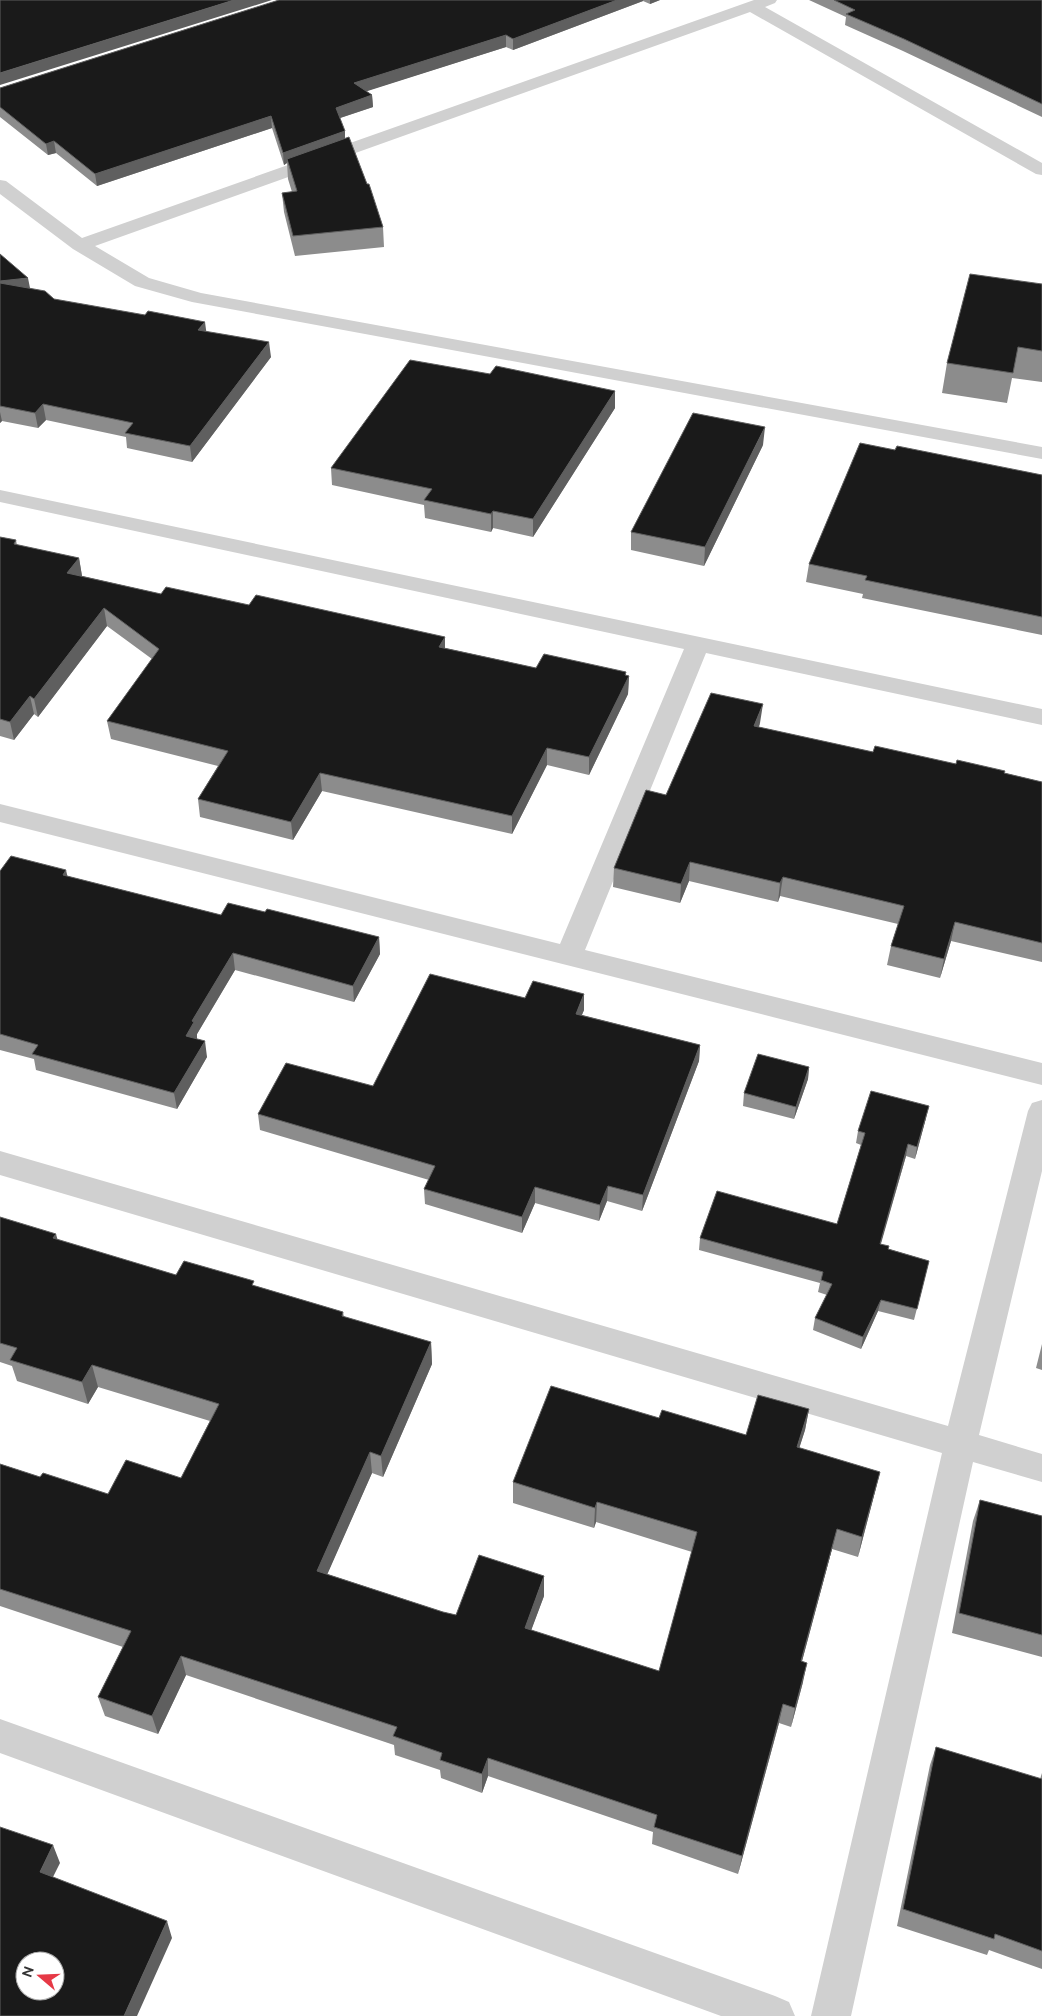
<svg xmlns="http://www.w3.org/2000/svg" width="1042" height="2016" viewBox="0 0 1042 2016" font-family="Ubuntu,sans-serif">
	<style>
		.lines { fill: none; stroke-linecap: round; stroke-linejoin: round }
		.street { fill: #d0d0d0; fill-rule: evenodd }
		.wall { fill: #8c8c8c }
		.shaded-wall { fill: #5f5f5f }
		.building { fill: #1a1a1a; stroke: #5f5f5f; fill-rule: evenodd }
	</style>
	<rect width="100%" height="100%" fill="#fff"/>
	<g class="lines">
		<path class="street" d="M754 0H777L775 3 765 7 1042 163V175L1036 174 750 12 95 246 149 278 201 293 1042 447V459L192 302 135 286 73 249 0 194V180L6 181 82 238Z
			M0 490 1042 709V725L706 653 585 950 1042 1063V1085L0 822V804L560 944 684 649 0 502Z
			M1042 1100V1171L979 1435 1042 1454V1482L973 1462 851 2016H811L942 1453 0 1175V1151L948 1426 1028 1111 1032 1103Z
			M0 1719 775 1996 789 2002 795 2016H721L0 1753Z"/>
	</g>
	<path class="wall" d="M279 0H660L650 4 643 1 513 50 506 47 366 91 372 95 373 107 340 118 345 139 383 227 384 247 295 256 284 212 282 193 292 192 288 179 287 163 284 165 272 128 97 186 56 153 48 155 0 117V88Z
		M809 0H1042V117L903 51 845 25 846 17Z
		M0 254 30 289 54 299 206 331 271 357 192 462 127 448 126 437 46 420 38 428 2 421 0 423Z
		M1042 284V382L1012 378 1007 403 942 393 947 363Z
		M490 374 615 391V408L533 537 493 528 491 532 425 518 424 505 332 485 331 468Z
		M763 445 704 566 631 550V532Z
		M895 450 1042 475V635L862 598 863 594 806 582 809 564Z
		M0 537 16 540 17 545 79 558 82 576 161 594 249 605 445 637V648L536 668 626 672V675L629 676 628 694 589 775 547 765 512 834 322 791 293 840 200 817 198 799 218 766 111 739 107 721 152 659 107 626 38 717 34 714 14 740 0 736Z
		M760 723 759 727 873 752 956 764 1005 773 1042 782V962L951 941 940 978 887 965 891 946 898 924 780 896 778 902 689 881 680 903 613 887 614 868 666 795Z
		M0 871 67 876 221 915 265 912 379 937 380 954 354 1002 235 970 197 1034V1039L207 1057 177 1109 36 1070 34 1059 0 1050Z
		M525 998 584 1010 582 1015 700 1045 699 1061 642 1211 607 1201 599 1221 535 1203 522 1233 425 1204 424 1189 429 1180 260 1130 258 1114 373 1086Z
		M809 1067 808 1079 794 1119 743 1106 744 1093Z
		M926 1118 915 1159 906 1156 881 1244 889 1249 929 1261 914 1320 878 1311 861 1349 813 1330 815 1318 827 1295 818 1292 820 1283 699 1250 700 1238 837 1224 861 1145 856 1143 858 1131Z
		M0 1217 58 1240 176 1275 255 1286 343 1312 344 1317 431 1342 432 1364 383 1477 372 1473 327 1574 443 1612 456 1615 544 1596 531 1630 659 1671 692 1552 596 1522 594 1528 513 1503V1482L659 1418 746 1435 809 1409 805 1430 799 1448 880 1472 858 1557 832 1549 802 1661 803 1682 791 1727 779 1723 738 1874 652 1844 653 1832 488 1776 482 1793 441 1778 440 1770 395 1755 394 1745 186 1675 158 1734 105 1716 98 1697 123 1647 0 1606V1464L40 1477 108 1494 181 1478 210 1421 98 1387 88 1404 17 1381 12 1366 0 1362Z
		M1042 1344V1370L1036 1368Z
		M980 1500 1042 1516V1657L952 1633 973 1521Z
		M936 1747 1040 1779 1042 1773V1969L989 1950 987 1955 897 1926 930 1765Z"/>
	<path class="shaded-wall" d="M234 0H272L0 85V73Z
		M617 0H643V1L513 50V39Z
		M650 0H660L650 4Z
		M506 35V47L355 95 354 83Z
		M372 95 373 107 337 119 336 108Z
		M271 116 272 128 97 186 95 174Z
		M345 131V143L287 159V163L284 165 283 153Z
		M54 141 56 153 48 155 46 144Z
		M28 278 31 293 0 297V281Z
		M205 322 207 337 198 330Z
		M269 342 271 357 192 462 190 446Z
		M615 391V408L533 537V519Z
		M43 404 46 420 38 428 35 413Z
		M0 412 2 421 0 423Z
		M765 427 763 445 704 566 705 547Z
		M493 511V528L491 532V514Z
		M79 558 82 576 71 591 67 573Z
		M104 608 107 626 38 717 34 699Z
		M445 637V655L439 647Z
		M626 672V682L629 676 628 694 589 775V757Z
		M30 696 34 714 14 740 10 722Z
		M763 704 760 723 752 745 754 726Z
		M547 748V765L512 834V816Z
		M320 773 322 791 293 840 291 822Z
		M690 862 689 881 680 903 681 884Z
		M66 870 70 887 63 875Z
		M783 877 780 896 778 902 780 883Z
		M955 922 951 941 940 978 944 959Z
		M379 937 380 954 354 1002 353 986Z
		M233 953 235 970 197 1034V1038L189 1052 186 1036 192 1021Z
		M584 994V1010L575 1030 576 1014Z
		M205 1041 207 1057 177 1109 174 1093Z
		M700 1045 699 1061 642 1211 643 1195Z
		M809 1067 808 1079 794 1119 796 1107Z
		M929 1106 926 1118 915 1159 917 1147Z
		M908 1144 906 1156 877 1256 880 1244Z
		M608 1186 607 1201 599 1221 600 1205Z
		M535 1187V1203L522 1233V1217Z
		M56 1234 62 1256 53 1238Z
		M881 1300 878 1311 861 1349 863 1337Z
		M431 1342 432 1364 383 1477 381 1456Z
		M92 1365 98 1387 88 1404 82 1382Z
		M809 1409 805 1430 793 1468 797 1447Z
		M370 1452 372 1473 320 1591 317 1571Z
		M880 1472 875 1492 858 1557 862 1537Z
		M597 1502 596 1522 594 1528 595 1508Z
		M837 1529 832 1549 797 1680 801 1661Z
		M544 1576V1596L525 1647V1628Z
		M181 1656 186 1675 158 1734 152 1716Z
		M807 1663 803 1682 791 1727 795 1708Z
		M783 1704 779 1723 738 1874 742 1856Z
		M488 1758V1776L482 1793V1774Z
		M53 1845 60 1863 47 1889 40 1872Z
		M167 1921 172 1938 137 2016H124Z"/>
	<path class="building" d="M0 0H234L0 73Z
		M279 0H617L513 39 506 35 354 83 372 95 336 108 345 131 283 153 271 116 95 174 54 141 46 144 0 107V88Z
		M834 0H1042V104L904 39 846 14 855 10Z
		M349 137 367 184H369L383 227 293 236 282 193 297 191 287 159Z
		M0 254 28 278 0 281Z
		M970 274 1042 284V351L1018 347 1013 373 947 363Z
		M0 283 45 291 54 299 145 315 148 311 205 322 198 330 269 342 190 446 125 433 133 423 43 404 35 413 0 406Z
		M410 360 490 374 496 366 615 391 533 519 493 511 491 514 424 500 432 489 331 468Z
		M693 413 765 427 705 547 631 532Z
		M860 443 895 450 897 446 1042 475V617L865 580 867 576 809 564Z
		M0 537 16 540 14 544 79 558 67 573 161 594 166 587 249 605 256 595 445 637 439 647 536 668 544 654 626 672 625 675 629 676 589 757 547 748 512 816 320 773 291 822 198 799 228 751 107 721 159 649 104 608 34 699 30 696 10 722 0 719Z
		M711 693 763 704 754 726 873 752 875 746 956 764 957 760 1005 771 1004 773 1042 782V943L955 922 944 959 891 946 904 906 783 877 780 883 690 862 681 884 614 868 646 790 666 795Z
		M11 856 66 870 63 875 221 915 228 903 265 912 267 909 379 937 353 986 233 953 192 1021 194 1022 186 1036 205 1041 174 1093 32 1054 38 1045 0 1034V871Z
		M430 974 525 998 533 981 584 994 576 1014 700 1045 643 1195 608 1186 600 1205 535 1187 522 1217 424 1189 435 1166 258 1114 286 1063 373 1086Z
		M758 1054 809 1067 796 1107 744 1093Z
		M871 1091 929 1106 917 1147 908 1144 880 1244 889 1246 888 1249 929 1261 917 1309 881 1300 863 1337 815 1318 832 1284 821 1280 823 1272 700 1238 717 1191 837 1224 865 1133 858 1131Z
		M0 1217 56 1234 53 1238 176 1275 184 1261 254 1281 252 1285 343 1312 342 1316 431 1342 381 1456 370 1452 317 1571 443 1612 456 1615 479 1555 544 1576 525 1628 659 1671 697 1532 597 1502 595 1508 513 1482 551 1386 659 1418 662 1410 746 1435 758 1395 809 1409 797 1447 880 1472 862 1537 837 1529 801 1661 807 1663 795 1708 783 1704 742 1856 654 1827 657 1815 488 1758 482 1774 440 1760 442 1753 393 1736 397 1727 181 1656 152 1716 98 1697 131 1631 0 1589V1464L40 1477 43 1473 108 1494 126 1460 181 1478 219 1404 92 1365 82 1382 10 1360 17 1348 0 1343Z
		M980 1500 1042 1516V1635L959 1613Z
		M936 1747 1042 1779V1951L995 1934 994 1939 903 1909Z
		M0 1827 53 1845 40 1872 167 1921 124 2016H0ZM25 1961H55V1991H25Z"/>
	<g transform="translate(40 1976) rotate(289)"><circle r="24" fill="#ffffff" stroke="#adadad"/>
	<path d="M0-4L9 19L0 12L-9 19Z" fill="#e63946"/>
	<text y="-8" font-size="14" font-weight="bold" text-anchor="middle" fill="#333333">N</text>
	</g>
</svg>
